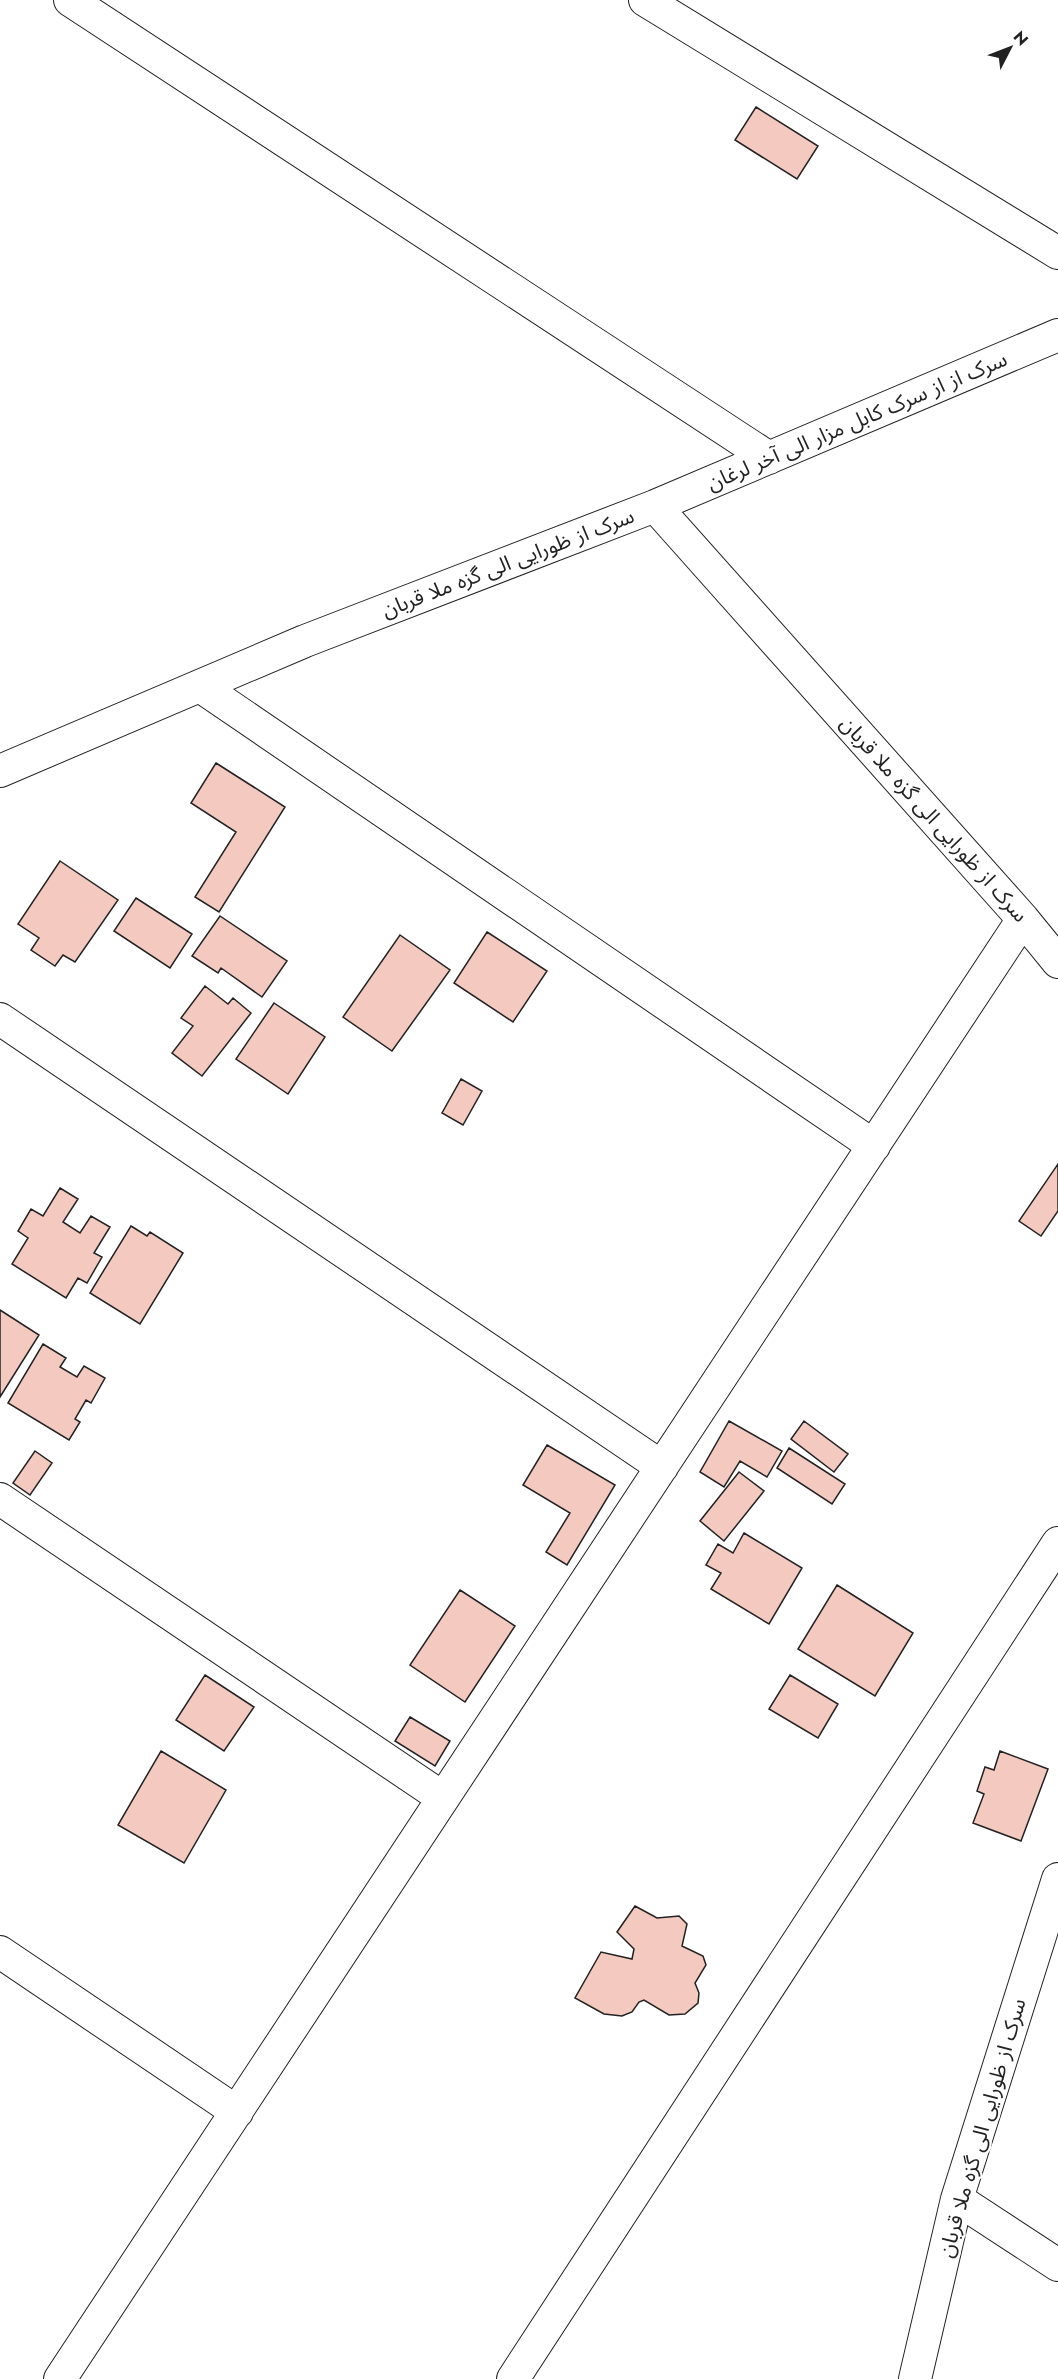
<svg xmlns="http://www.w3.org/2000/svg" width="1058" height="2379" viewBox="0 0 1058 2379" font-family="Jost,'Noto Sans Arabic',sans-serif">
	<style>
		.building { fill: #f3c9c0; stroke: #222; stroke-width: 1.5 }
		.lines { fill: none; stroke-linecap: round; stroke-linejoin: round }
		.minor-casing { stroke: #222; stroke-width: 34 }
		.minor { stroke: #fff; stroke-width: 32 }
		.labels { text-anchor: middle; stroke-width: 4.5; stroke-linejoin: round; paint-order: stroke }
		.street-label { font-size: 21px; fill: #222; stroke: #fff }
	</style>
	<rect width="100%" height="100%" fill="#fff"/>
	<path class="building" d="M756 107 818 146 797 179 735 140Z
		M216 763 285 807 219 912 195 897 236 832 191 803Z
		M60 861 118 900 75 962 63 955 55 966 31 950 39 938 18 924Z
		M136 898 192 934 170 968 114 931Z
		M220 916 287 961 262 997 221 968 218 973 192 956Z
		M487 932 547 971 513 1022 454 983Z
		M400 935 450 970 392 1051 343 1017Z
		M205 986 228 1004 233 998 251 1013 202 1076 172 1053 193 1026 181 1018Z
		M274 1003 325 1037 288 1094 236 1059Z
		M461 1079 482 1091 463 1125 442 1113Z
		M1058 1164V1211L1041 1236 1019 1221Z
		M60 1188 78 1199 63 1222 80 1233 91 1216 110 1227 94 1253 102 1257 87 1283 78 1278 66 1298 12 1264 28 1238 18 1231 31 1209 43 1216Z
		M131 1226 147 1236 150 1232 183 1253 140 1324 90 1293Z
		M0 1310 39 1335 0 1397Z
		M43 1344 66 1358 60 1367 77 1377 84 1366 105 1378 91 1403 86 1400 75 1419 80 1422 69 1440 8 1403Z
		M729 1421 782 1451 767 1477 740 1461 724 1487 700 1472Z
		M804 1421 848 1454 834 1472 791 1439Z
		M547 1445 615 1485 567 1565 546 1552 570 1513 523 1485Z
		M789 1448 845 1484 832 1504 777 1468Z
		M35 1451 52 1463 30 1495 13 1483Z
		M739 1472 764 1491 724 1541 700 1521Z
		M744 1533 802 1568 769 1624 711 1589 721 1573 706 1565 718 1544 733 1553Z
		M837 1585 913 1633 875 1696 798 1649Z
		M460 1590 515 1626 465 1702 410 1665Z
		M205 1675 254 1707 224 1751 176 1720Z
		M790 1675 838 1704 818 1738 769 1709Z
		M410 1717 450 1741 435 1766 395 1741Z
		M161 1751 226 1790 184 1863 118 1825Z
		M1000 1751 1048 1769 1021 1841 973 1823 984 1794 977 1791 985 1767 994 1770Z
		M635 1906 657 1918 679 1916 687 1924 682 1946 703 1956 706 1965 695 1983 699 1993 698 2003 685 2014 669 2015 644 2000 639 2002 632 2012 622 2016 604 2014 575 1998 601 1952 632 1959 634 1949 617 1932Z"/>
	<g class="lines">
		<defs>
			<path id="minor" d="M70 0 769 458
				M645 0 1058 253
				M655 506 1023 919 1058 962
				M200 686 874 1146
				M0 771 305 641 655 506 1058 335
				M0 1019 662 1467
				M0 1499 443 1798
				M0 1952 237 2112
				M957 2199 1058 2265
				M60 2379 1023 919
				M513 2379 1058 1543
				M915 2379 957 2199 1058 1879"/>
		</defs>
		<use href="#minor" class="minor-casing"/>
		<use href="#minor" class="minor"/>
	</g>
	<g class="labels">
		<g class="street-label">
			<text transform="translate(857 421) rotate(-23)" y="7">سرک از از سرک کابل مزار الی آخر لرغان</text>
			<text transform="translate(508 563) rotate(-21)" y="7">سرک از ظورایی الی گزه ملا قربان</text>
			<text transform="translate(934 819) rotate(48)" y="7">سرک از ظورایی الی گزه ملا قربان</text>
			<text transform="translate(982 2128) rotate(-74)" y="7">سرک از ظورایی الی گزه ملا قربان</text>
		</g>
	</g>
	<g transform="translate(1010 48) rotate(48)" stroke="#ffffff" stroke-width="4.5" paint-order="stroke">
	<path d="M0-4.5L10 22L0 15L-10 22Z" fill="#222222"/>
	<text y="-9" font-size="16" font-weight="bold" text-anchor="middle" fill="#222222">N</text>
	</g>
</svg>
